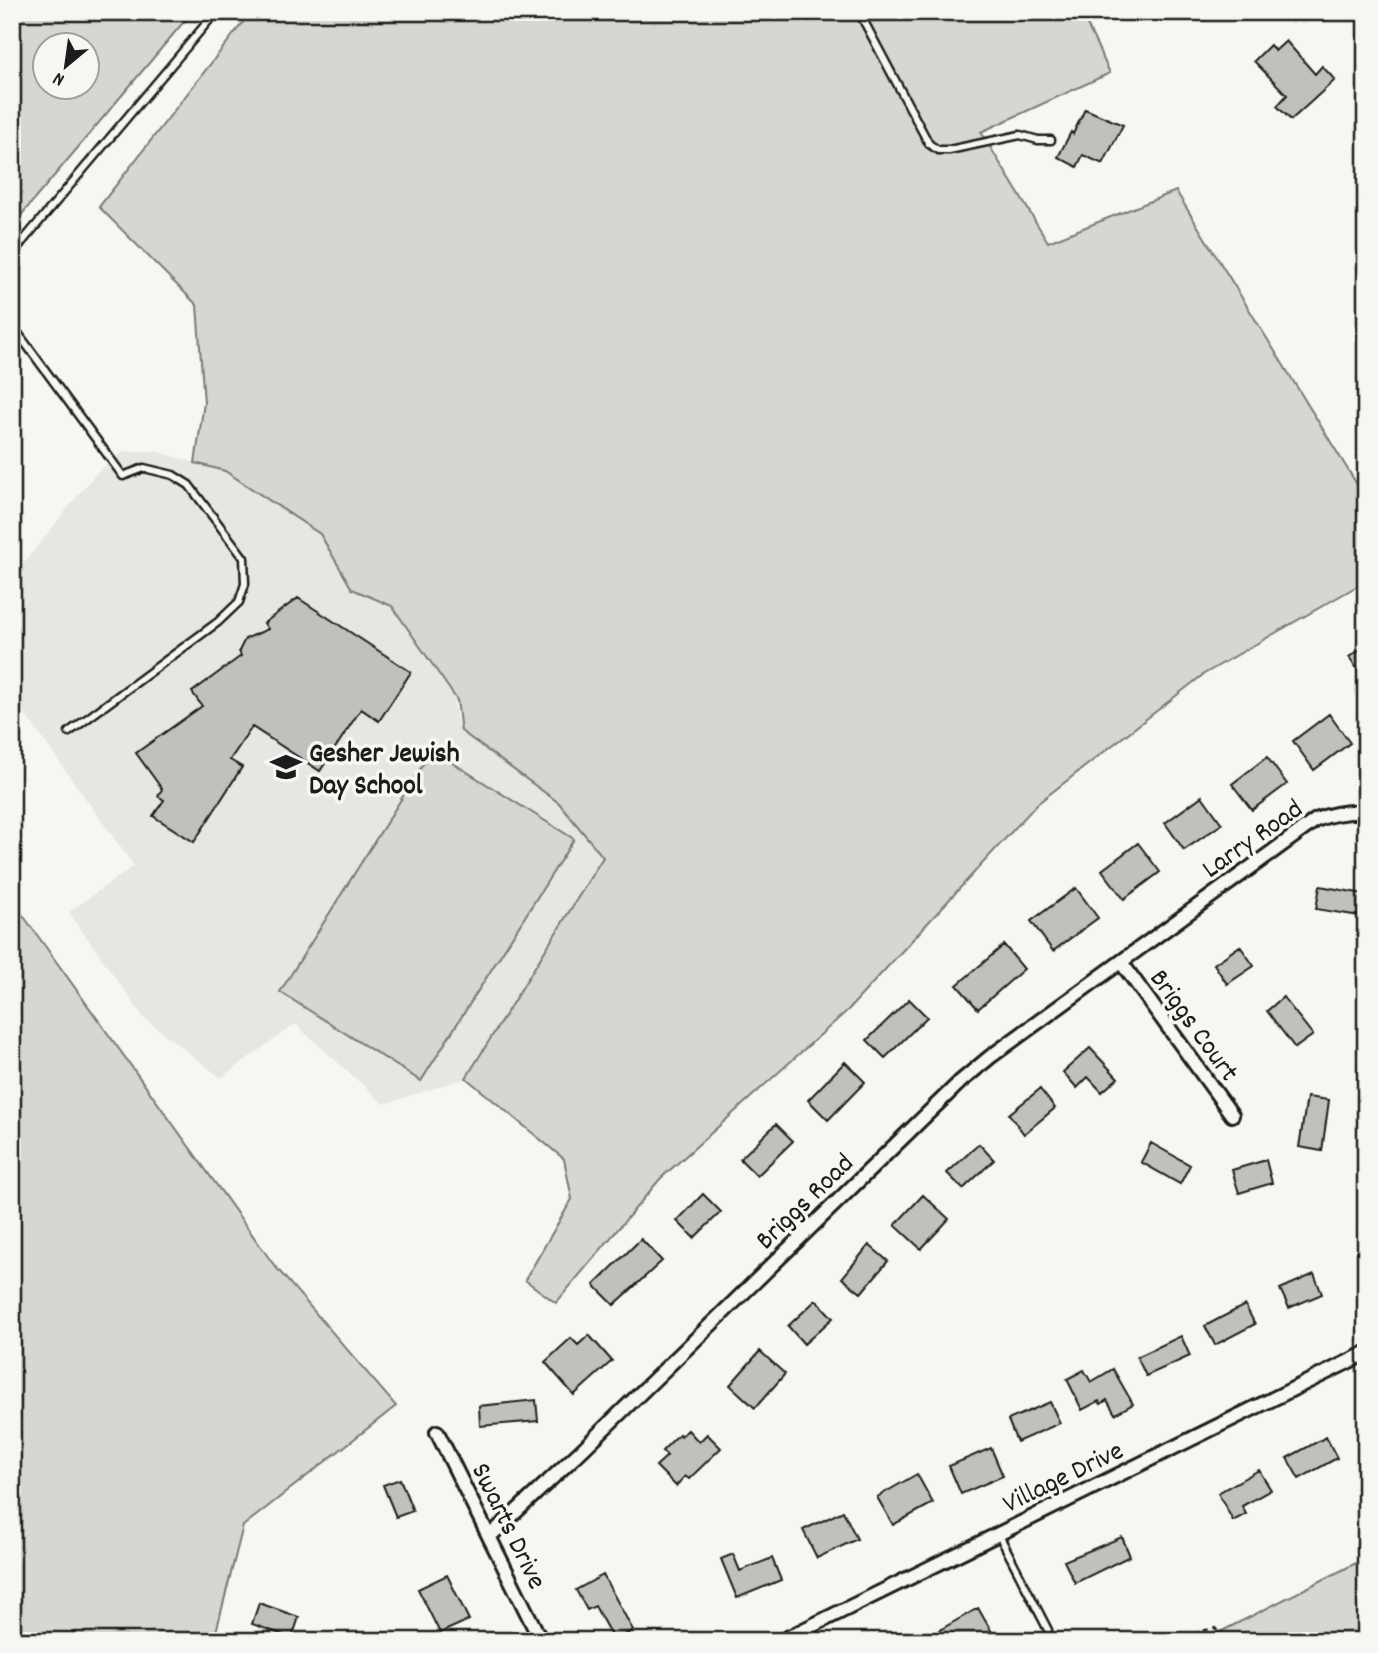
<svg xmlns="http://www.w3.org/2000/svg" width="1378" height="1653" viewBox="0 0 1378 1653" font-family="Dekko,sans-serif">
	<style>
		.built { fill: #e6e6e2 }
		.green { fill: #d6d6d2; stroke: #797977; stroke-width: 2; fill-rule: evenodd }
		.building { fill: #c0c0bd; stroke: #1c1c1c; stroke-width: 2 }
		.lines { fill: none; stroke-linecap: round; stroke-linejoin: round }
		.service-casing { stroke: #1c1c1c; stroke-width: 11 }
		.minor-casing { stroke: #1c1c1c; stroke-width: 18 }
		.path { stroke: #1c1c1c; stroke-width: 2.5; stroke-dasharray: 5 5; stroke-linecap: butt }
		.service { stroke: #f6f6f2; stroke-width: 6 }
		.minor { stroke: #f6f6f2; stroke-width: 12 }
		.labels { text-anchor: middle; stroke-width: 7; stroke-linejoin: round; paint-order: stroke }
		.poi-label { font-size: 28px; font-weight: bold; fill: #1c1c1c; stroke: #f6f6f2; text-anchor: start }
		.street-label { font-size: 28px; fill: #1c1c1c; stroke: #f6f6f2 }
	</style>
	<rect width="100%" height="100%" fill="#f6f6f2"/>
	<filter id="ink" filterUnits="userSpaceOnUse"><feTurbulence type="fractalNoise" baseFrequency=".0143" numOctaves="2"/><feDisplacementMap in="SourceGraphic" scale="14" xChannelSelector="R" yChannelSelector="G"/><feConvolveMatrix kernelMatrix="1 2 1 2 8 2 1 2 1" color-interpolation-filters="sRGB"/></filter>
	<g filter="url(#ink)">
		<path class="built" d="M154 451 225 471 320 534 352 589 392 605 457 701 453 703 461 731 559 803 603 857 466 1078 384 1104 295 1024 221 1078 144 1018 69 912 134 866 12 696V578L96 473 123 452Z"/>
		<path class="green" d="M12 12H192L12 226ZM46 46H88V88H46Z
			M251 12H1081L1110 73 981 132 1048 242 1176 191 1366 499V581L1204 674 1037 804 848 1010 660 1179 556 1303 525 1280 572 1199 564 1159 466 1078 603 857 559 803 461 731 457 700 392 606 352 589 320 534 225 471 195 463 204 403 197 305 99 207Z
			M432 750 574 839 421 1081 280 992Z
			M12 900 274 1265 396 1406 243 1526 216 1632 201 1641H12Z
			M1366 1558V1641H1215L1212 1636Z"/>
		<path class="building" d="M1286 41 1315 74 1322 66 1335 80 1291 120 1277 106 1287 95 1254 61 1270 45 1275 51Z
			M1085 109 1123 125 1103 164 1083 155 1077 167 1058 157 1071 132 1073 134Z
			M298 598 411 672 379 721 361 709 320 771 252 727 230 760 242 767 194 842 153 816 164 800 158 796 162 789 136 753 202 706 192 692 241 656 239 651 245 639 268 629 264 623Z
			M1366 646V682L1349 657Z
			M1329 714 1350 743 1314 770 1293 741Z
			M1267 757 1287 784 1252 810 1232 784Z
			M1202 796 1222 824 1184 850 1165 823Z
			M1138 843 1160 872 1124 899 1102 870Z
			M1320 886 1364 894 1360 916 1316 909Z
			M1076 888 1098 918 1053 951 1031 921Z
			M1004 945 1024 969 978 1009 957 985Z
			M1240 946 1254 966 1227 984 1214 964Z
			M1283 997 1313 1035 1295 1048 1267 1011Z
			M909 999 927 1017 885 1058 867 1040Z
			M1090 1048 1118 1078 1102 1092 1088 1077 1077 1088 1063 1072Z
			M845 1062 865 1082 828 1120 808 1100Z
			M1040 1089 1055 1108 1024 1134 1009 1114Z
			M1307 1097 1329 1100 1322 1151 1299 1147Z
			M776 1124 793 1141 757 1176 740 1159Z
			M1151 1143 1190 1165 1180 1184 1141 1162Z
			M979 1144 994 1160 963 1189 947 1173Z
			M1266 1160 1272 1183 1239 1193 1232 1170Z
			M703 1194 721 1212 694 1238 677 1221Z
			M923 1195 949 1219 921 1249 895 1225Z
			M641 1239 662 1261 614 1305 594 1285Z
			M869 1245 888 1261 861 1293 842 1278Z
			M1314 1274 1322 1294 1289 1308 1280 1289Z
			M816 1300 833 1318 804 1344 788 1326Z
			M1245 1305 1255 1324 1215 1345 1205 1326Z
			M589 1335 612 1361 574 1395 545 1362 571 1338 578 1345Z
			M1181 1336 1190 1356 1146 1376 1137 1357Z
			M760 1351 785 1374 755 1408 730 1385Z
			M1113 1369 1133 1404 1115 1414 1107 1400 1101 1404 1099 1401 1082 1410 1067 1379 1084 1370 1091 1382Z
			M536 1400 538 1421 480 1426 479 1406Z
			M1050 1402 1060 1423 1017 1442 1008 1420Z
			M688 1430 699 1442 707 1434 721 1448 689 1479 685 1476 676 1486 656 1466 667 1456 662 1451 679 1434 681 1436Z
			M1326 1437 1337 1458 1299 1479 1287 1458Z
			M991 1448 1003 1476 961 1494 949 1466Z
			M1259 1470 1271 1490 1242 1506 1246 1514 1233 1521 1218 1493Z
			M917 1474 933 1503 893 1525 877 1497Z
			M400 1479 413 1511 396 1517 383 1485Z
			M843 1511 857 1539 817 1558 803 1530Z
			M1122 1537 1130 1556 1075 1583 1064 1561Z
			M733 1554 740 1571 772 1558 781 1580 737 1598 721 1559Z
			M447 1575 469 1620 440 1633 418 1589Z
			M603 1575 633 1630 614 1641 595 1606 587 1610 576 1590Z
			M259 1603 299 1617 292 1638 252 1624Z
			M978 1608 997 1641H944L938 1631Z"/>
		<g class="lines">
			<defs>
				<path id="service" d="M859 12 929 144 938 150H949L1020 135 1038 140H1051
					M12 254 216 12
					M12 325 123 476 144 468 173 475 189 485 244 558 245 584 239 602 218 622 69 732
					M998 1533 1048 1630"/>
				<path id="minor" d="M1121 962 1232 1115
					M437 1432 541 1641
					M490 1536 582 1450 960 1082 990 1057 1316 820C1333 813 1347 811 1366 812
					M781 1641 1366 1353"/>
			</defs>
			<use href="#service" class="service-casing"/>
			<use href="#minor" class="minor-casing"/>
			<path class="path" d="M1187 1641 1201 1631 1215 1628 1226 1641"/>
			<use href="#service" class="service"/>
			<use href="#minor" class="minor"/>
		</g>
	</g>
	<defs>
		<symbol id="school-bare" viewBox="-9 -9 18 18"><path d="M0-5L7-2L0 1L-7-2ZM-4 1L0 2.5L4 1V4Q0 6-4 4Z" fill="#1c1c1c" stroke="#f6f6f2" stroke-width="2.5" paint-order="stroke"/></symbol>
	</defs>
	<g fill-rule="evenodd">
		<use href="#school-bare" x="264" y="745" width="44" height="44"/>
	</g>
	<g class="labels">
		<g class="poi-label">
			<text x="309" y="761">Gesher Jewish<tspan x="309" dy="32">Day School</tspan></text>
		</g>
		<g class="street-label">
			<text transform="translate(1251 837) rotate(-35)" y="10">Larry Road</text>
			<text transform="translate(1196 1024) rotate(54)" y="10">Briggs Court</text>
			<text transform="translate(803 1200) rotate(-44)" y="10">Briggs Road</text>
			<text transform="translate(1062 1475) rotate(-26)" y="10">Village Drive</text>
			<text transform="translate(511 1525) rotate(64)" y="10">Swarts Drive</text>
		</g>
	</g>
	<rect width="1378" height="1653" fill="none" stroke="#f6f6f2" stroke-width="42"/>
	<rect x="21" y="21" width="1336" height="1611" fill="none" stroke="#1c1c1c" stroke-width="2.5" filter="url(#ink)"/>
	<g transform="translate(66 66) rotate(209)"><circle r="33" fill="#f6f6f2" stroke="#9f9f9c" stroke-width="2"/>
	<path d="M0-5L12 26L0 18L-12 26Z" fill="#1c1c1c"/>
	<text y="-10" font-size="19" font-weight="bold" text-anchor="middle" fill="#1c1c1c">N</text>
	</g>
</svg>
